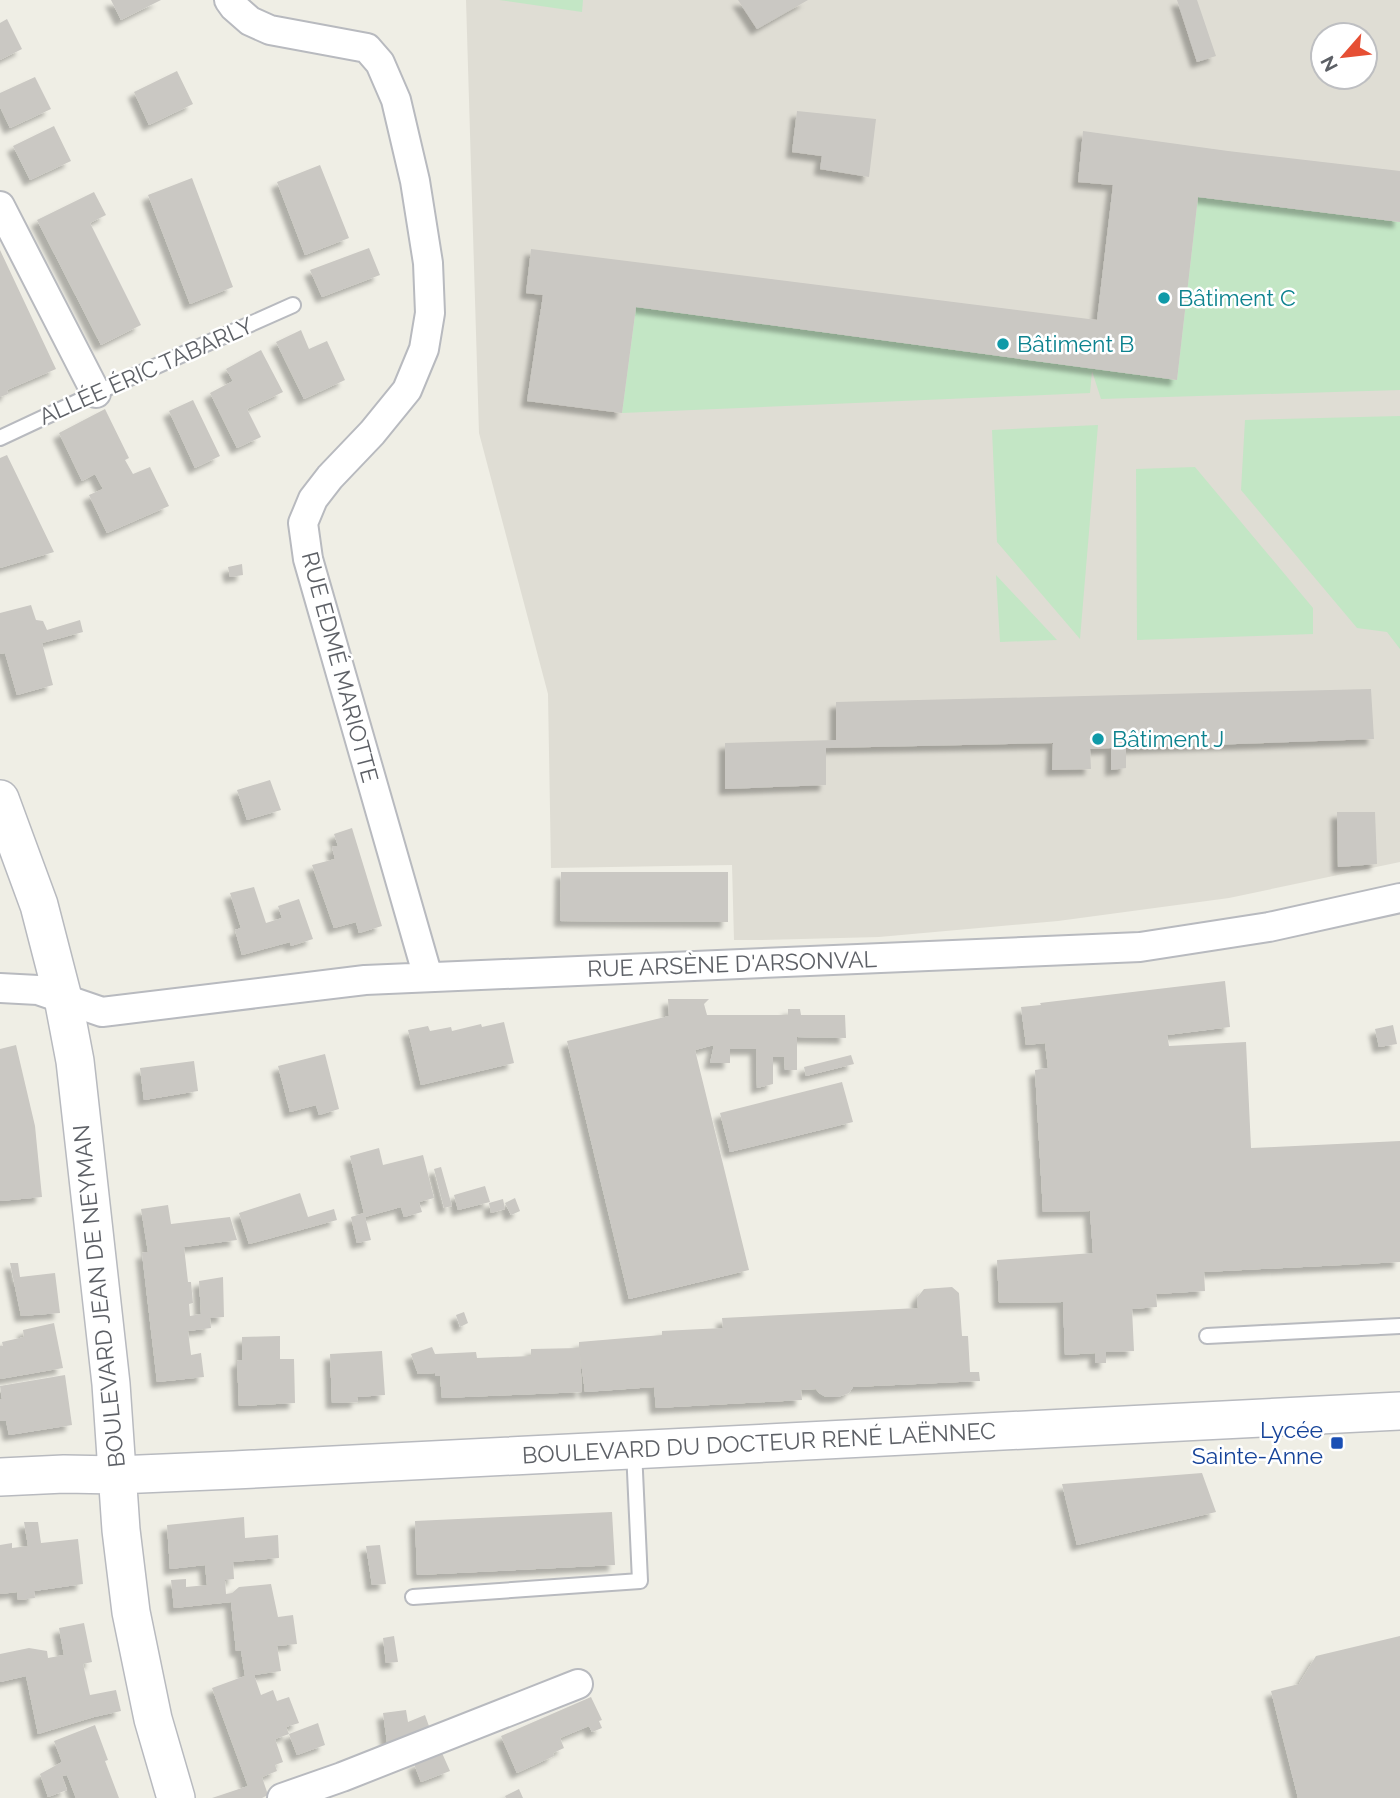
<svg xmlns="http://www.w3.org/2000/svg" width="1400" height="1798" viewBox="0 0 1400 1798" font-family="Raleway,sans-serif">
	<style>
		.education { fill: #dfddd4; fill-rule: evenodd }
		.park { fill: #c3e6c5 }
		.building { fill: #cac8c3; filter: url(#shadow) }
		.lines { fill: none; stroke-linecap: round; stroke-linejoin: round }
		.service-casing { stroke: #b8babf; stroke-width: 18 }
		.minor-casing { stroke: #b8babf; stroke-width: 32 }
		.tertiary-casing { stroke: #b8babf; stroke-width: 40 }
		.service { stroke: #fff; stroke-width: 14 }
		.minor { stroke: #fff; stroke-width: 28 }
		.tertiary { stroke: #fff; stroke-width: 37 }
		.culture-dot { fill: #0f9aa8; stroke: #fff; stroke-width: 2.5 }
		.transit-dot { fill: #1a4fb4; stroke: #fff; stroke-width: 2.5 }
		.labels { text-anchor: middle; stroke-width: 5; stroke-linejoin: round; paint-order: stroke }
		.culture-label { font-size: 23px; fill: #0d838f; stroke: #fff; text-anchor: start }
		.street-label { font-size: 23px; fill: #5d6066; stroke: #fff }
		.transit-label { font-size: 23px; fill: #164399; stroke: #fff; text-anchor: end }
	</style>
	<defs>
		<filter id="shadow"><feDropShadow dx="-6" dy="6" stdDeviation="2" flood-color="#0004"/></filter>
	</defs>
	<rect width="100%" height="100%" fill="#efeee5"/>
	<path class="education" d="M466 0H1400V862L1229 898 1058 921 879 937 760 940H734L732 865 551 868 548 694 479 433ZM1323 35H1365V77H1323Z"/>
	<path class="park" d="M499 0H583L582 12Z
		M1198 197 1400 222V390L1101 399 1092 371 1090 393 622 413 636 307 1177 380Z
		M1400 416V649L1387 632 1357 628 1241 490 1245 420Z
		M1098 425 1080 639 997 542 992 430Z
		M1195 467 1313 608V634L1137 640 1136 469Z
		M996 575 1057 640 1000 642Z"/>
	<path class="building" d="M111 0H161L121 20Z
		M738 0H808L757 29Z
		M1177 0H1197L1216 56 1197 62Z
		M7 19 22 49 0 60V23Z
		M177 71 193 104 149 125 134 92Z
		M35 77 51 109 10 128 0 107V93Z
		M797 111 876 119 869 177 820 169 822 156 792 152Z
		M54 126 71 161 30 180 13 146Z
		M1083 131 1228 151 1400 171V222L1198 197 1177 380 636 307 622 413 527 401 543 295 526 293 531 249 1097 320 1113 185 1078 182Z
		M320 165 349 238 305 255 277 182Z
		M192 178 233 287 190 304 148 195Z
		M94 192 106 215 90 223 141 325 101 345 37 220Z
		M369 248 380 275 322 297 310 270Z
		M0 250 56 369 7 390 8 394 0 397Z
		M301 330 309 349 327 341 345 380 304 399 276 342Z
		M261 350 283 392 247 409 261 437 237 448 210 393 233 381 226 369Z
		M193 400 220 456 195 468 169 411Z
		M105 409 129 458 125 460 133 474 150 467 169 506 107 533 89 495 103 489 95 474 82 481 59 433Z
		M7 455 54 552 0 568V458Z
		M242 564 243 575 230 577 228 567Z
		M31 605 36 620 43 621 47 630 80 620 83 632 42 643 53 685 17 695 5 653 0 654V613Z
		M1371 689 1374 739 1126 748V768L1111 770V748L1090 749 1091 769 1052 770 1053 743 826 748V785L725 789V743L836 740V702Z
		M270 780 281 810 247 820 237 790Z
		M1337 812H1375L1377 864 1338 867Z
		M352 828 382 926 359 933 356 922 334 928 312 865 335 859 332 847 338 846 334 834Z
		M561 872H728V922L560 921Z
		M254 887 266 923 282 918 278 906 299 899 313 939 291 946 290 942 242 955 235 930 241 928 230 893Z
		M1225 981 1230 1027 1167 1035 1169 1046 1246 1042 1251 1148 1400 1141V1262L1204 1272 1205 1291 1156 1294 1157 1307 1132 1309 1134 1351 1106 1352V1363H1095V1353L1065 1355 1063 1302 999 1303 997 1260 1093 1253 1090 1211 1043 1212 1035 1070 1048 1068 1045 1043 1026 1045 1021 1007 1041 1005 1040 1003Z
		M668 999H709L704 1004 707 1015H788V1009H800L801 1015H845L846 1038 797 1037V1070H785L784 1057H773V1084L757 1088 756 1049H730V1063H710L714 1045 695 1050 749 1270 629 1299 567 1041 669 1016Z
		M504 1022 514 1063 421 1085 408 1030 428 1026 430 1031 451 1027 452 1031 481 1024 482 1027Z
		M1393 1025 1397 1044 1379 1047 1375 1029Z
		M16 1045 35 1126 42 1197 0 1201V1049Z
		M325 1054 339 1109 319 1115 316 1105 290 1112 278 1066Z
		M851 1055 854 1064 806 1076 804 1067Z
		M194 1061 198 1091 144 1100 140 1068Z
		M842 1082 853 1122 730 1152 720 1113Z
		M379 1148 383 1165 423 1155 434 1198 419 1202 422 1212 404 1217 401 1207 365 1217 371 1240 357 1243 351 1217 364 1213 350 1156Z
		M441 1167 452 1206 444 1208 434 1169Z
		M485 1186 490 1202 458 1210 454 1195Z
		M300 1193 308 1217 334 1209 337 1220 249 1244 239 1213Z
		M515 1198 520 1211 511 1215 505 1203Z
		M503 1199 505 1209 491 1213 489 1203Z
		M168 1205 171 1224 230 1217 237 1240 184 1247 188 1282H191L193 1303 189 1304 190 1316 201 1314 199 1281 223 1277 224 1317 210 1318 211 1328 188 1331 191 1355 201 1353 204 1377 157 1382 142 1253 148 1252 141 1209Z
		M10 1263H18L20 1277 55 1273 60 1313 21 1316Z
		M952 1287 959 1293 962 1336H968L970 1372H979L980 1381 853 1387 849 1393 838 1397H826L819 1393 816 1389 801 1390 802 1400 656 1408 654 1387 585 1392 580 1354 582 1392 442 1398 440 1376H435V1373L418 1374 411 1354 432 1347 435 1354 476 1352 477 1358 531 1356V1349L579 1348V1342L662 1335V1331L723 1328 722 1318 918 1308 917 1298 924 1289Z
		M464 1312 468 1323 460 1327 456 1315Z
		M54 1323 63 1368 0 1379V1346H3L2 1342 24 1337 23 1330Z
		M280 1336V1359H294L295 1403 239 1406 237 1361 242 1360V1337Z
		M382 1351 385 1395 357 1397 358 1402 332 1403 330 1354Z
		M65 1375 72 1425 9 1435 6 1421H0V1399H2L0 1386Z
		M1202 1473 1216 1512 1077 1545 1062 1484Z
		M612 1512 615 1565 417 1575 415 1521Z
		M244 1517 245 1538 278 1535 279 1558 233 1562 234 1579 225 1580 226 1594 232 1593 239 1587 271 1584 278 1617 293 1615 297 1644 277 1646 281 1671 254 1675 261 1695 273 1690 277 1701 289 1697 299 1723 286 1727 289 1734 275 1739 283 1762 275 1765 277 1771 262 1777 268 1795 262 1798H212L248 1786 212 1688 245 1676 241 1651H236L231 1602 174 1608 171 1580 186 1579V1587L207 1585 205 1565 170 1569 167 1525Z
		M24 1522H38L41 1543 78 1539 83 1584 34 1591 35 1598 18 1600 17 1592 0 1594V1545L12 1543V1548L28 1546Z
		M380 1545 386 1584 372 1585 366 1546Z
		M84 1623 92 1662 83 1664 90 1695 116 1690 121 1711 94 1717 38 1734 26 1676 0 1682V1654L29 1648 47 1651 48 1658 64 1655 59 1628Z
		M394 1636 398 1662 386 1663 383 1638Z
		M1400 1636V1798H1298L1271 1691 1299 1684 1316 1656Z
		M591 1697 602 1720 599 1721 602 1728 592 1732 589 1726 560 1738 564 1748 553 1753 554 1756 517 1773 501 1736Z
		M406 1710 408 1722 425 1715 430 1729 388 1750 383 1713Z
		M318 1723 325 1745 297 1755 289 1734Z
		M95 1725 108 1760 105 1761 119 1798H76L67 1775 62 1776 67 1790 48 1797 40 1774 62 1762 54 1741Z
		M442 1753 450 1771 421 1782 414 1764Z
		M519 1789 523 1798H506L505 1796Z"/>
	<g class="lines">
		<defs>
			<path id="service" d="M0 438 96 393 293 305
				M1207 1336 1400 1326
				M413 1597 640 1581 634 1450"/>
			<path id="minor" d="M229 0 234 7 250 21 270 30 367 48 380 63 396 100 415 181 428 263 430 313 424 349 407 390 372 433 330 477 313 499 303 523 308 559 428 977
				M0 206 96 393
				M0 988 38 990 102 1012 365 980 1140 947 1269 927 1400 898
				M282 1798 342 1777 578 1684"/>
			<path id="tertiary" d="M0 799 39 905 63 998 75 1061 111 1384 121 1530 131 1612 153 1719 176 1798
				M0 1477 64 1474 117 1475 234 1470 1400 1411"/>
		</defs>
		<use href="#service" class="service-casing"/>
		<use href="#minor" class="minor-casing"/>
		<use href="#tertiary" class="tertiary-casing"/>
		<use href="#service" class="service"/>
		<use href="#minor" class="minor"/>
		<use href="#tertiary" class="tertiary"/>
	</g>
	<g class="culture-dot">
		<circle cx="1164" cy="298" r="7"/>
		<circle cx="1003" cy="344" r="7"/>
		<circle cx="1098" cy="739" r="7"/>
	</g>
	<rect class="transit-dot" x="1330" y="1436" width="14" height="14" rx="3.5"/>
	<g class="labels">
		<g class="culture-label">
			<text x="1178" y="306">Bâtiment C</text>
			<text x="1017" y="352">Bâtiment B</text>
			<text x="1112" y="747">Bâtiment J</text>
		</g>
		<g class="street-label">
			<text transform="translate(146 371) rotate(-24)" y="8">ALLÉE ÉRIC TABARLY</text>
			<text transform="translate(340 667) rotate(75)" y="8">RUE EDMÉ MARIOTTE</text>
			<text transform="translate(732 964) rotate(-2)" y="8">RUE ARSÈNE D'ARSONVAL</text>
			<text transform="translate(99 1296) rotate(-96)" y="8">BOULEVARD JEAN DE NEYMAN</text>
			<text transform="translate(759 1443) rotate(-3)" y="8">BOULEVARD DU DOCTEUR RENÉ LAËNNEC</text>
		</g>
		<g class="transit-label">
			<text x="1323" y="1438">Lycée<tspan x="1323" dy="26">Sainte-Anne</tspan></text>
		</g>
	</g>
	<g transform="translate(1344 56) rotate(242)"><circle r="33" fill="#ffffff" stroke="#bebfc2" stroke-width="2"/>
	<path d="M0-5L12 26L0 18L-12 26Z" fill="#e64f34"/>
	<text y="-10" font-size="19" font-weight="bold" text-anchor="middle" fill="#5d6066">N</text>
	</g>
</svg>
